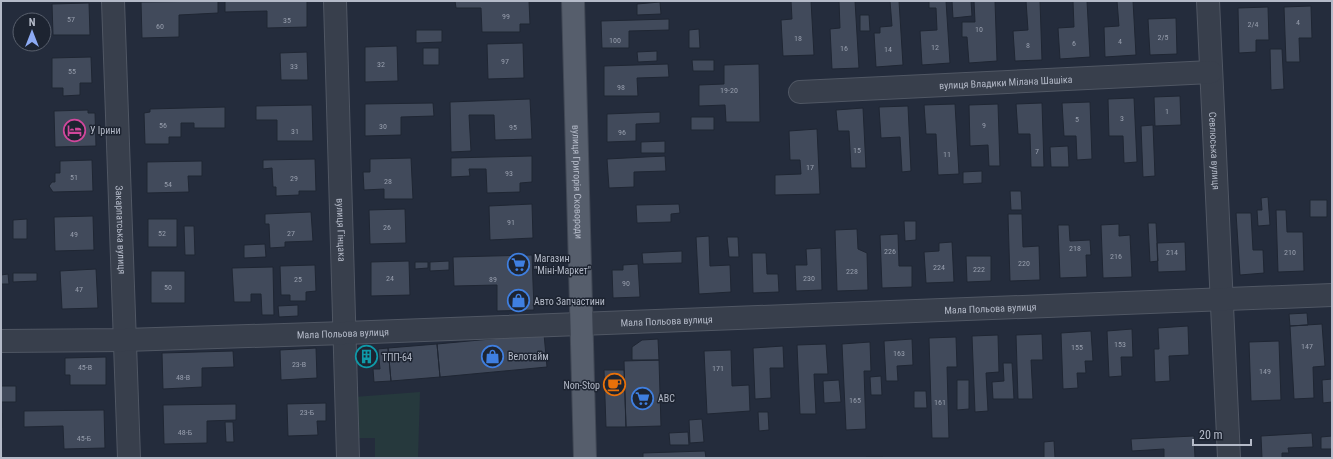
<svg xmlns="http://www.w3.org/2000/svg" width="1333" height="459" viewBox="0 0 1333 459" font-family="'Roboto Condensed',sans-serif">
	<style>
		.green { fill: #26393d }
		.building { fill: #414a5b; stroke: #1f2633 }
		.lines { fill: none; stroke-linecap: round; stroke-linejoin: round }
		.minor-casing { stroke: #505764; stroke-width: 24 }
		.major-casing { stroke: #414855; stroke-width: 24 }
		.minor { stroke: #383f4c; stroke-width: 22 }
		.major { stroke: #565e6c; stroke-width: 22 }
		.labels { text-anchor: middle; stroke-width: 3; stroke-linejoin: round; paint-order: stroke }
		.number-label { font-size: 8px; fill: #979ead }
		.street-label { font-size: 10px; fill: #b4bac8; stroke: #1d2431 }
		.poi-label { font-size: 10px; fill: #b4bac8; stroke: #1d2431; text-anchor: start }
	</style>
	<rect width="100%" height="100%" fill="#242c3c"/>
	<path class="green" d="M420 392 418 458H375V438H355L354 397Z"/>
	<path class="building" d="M218 1V13L179 15V37L142 38 141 2Z
		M225 1H307V27L267 28V11L225 12Z
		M455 1H529L530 24H520V32H482L481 8H456Z
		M791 1H811L814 55 783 56 781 20 792 19Z
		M839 1H855L859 68 832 69 830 29 840 28Z
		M890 1H899L903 65 876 67 874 33H880V27L892 26Z
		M929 1H946L950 63 922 65 920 31 937 30 936 8H929Z
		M952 1H971L972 16 953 18Z
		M974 1H995L997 61 969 63 967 37H962V22H975Z
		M1026 1H1040L1042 60 1015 61 1013 31 1028 30Z
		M1073 1H1087L1090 57 1060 59 1058 28 1074 27Z
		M1117 1H1133L1136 55 1105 57 1104 27 1119 26Z
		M660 2 661 14 637 15V4Z
		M89 3 90 35H53L52 4Z
		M1311 6 1312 38H1299L1300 62H1286L1284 7Z
		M1268 7 1269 40H1256V52L1239 53 1238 8Z
		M860 15H869L870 31H860Z
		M1176 18 1177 54 1150 55 1148 19Z
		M669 19V30L629 31V48H602L601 21Z
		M699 29 700 48H689V30Z
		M416 30H442V42L416 43Z
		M523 43 524 78 488 79 487 44Z
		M397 46 398 81 365 82V47Z
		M423 48H439V65H423Z
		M1270 49H1282L1284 89 1271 90Z
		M657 51V61L638 62 637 52Z
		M307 52 308 80H281L280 53Z
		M91 57 92 83H80V95L63 96V88H52V58Z
		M692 60H714V71H693Z
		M668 64 669 77 637 78 638 96H604V66Z
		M759 64 760 122H726L725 105 699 106V85L724 84V65Z
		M1180 96 1181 125 1155 126 1154 97Z
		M1134 98 1137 162 1124 163 1123 136H1109L1108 99Z
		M530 99 532 139 495 140 494 115H469L471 151 451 152 450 102Z
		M1090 102 1092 159 1077 160 1076 136H1064L1062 103Z
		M433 103 434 116 401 117V135L365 136V104Z
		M1042 103 1044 167H1031L1030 134H1018L1016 104Z
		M955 104 959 174 938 175 936 134H926L924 105Z
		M998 104 1000 166H989L988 145 970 146 969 105Z
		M312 105 313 141H277V120H256V106Z
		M908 106 911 171 902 172 900 137 881 138 879 107Z
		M225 107V128H194V123H181V137H169V144H145L144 113 150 112V109Z
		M863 108 866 168H851L849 131H838L836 110Z
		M88 110V113H95L96 146 55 147 54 111Z
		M660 112V123L636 124V141L607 142V114Z
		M691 117H714V130H691Z
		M1153 125 1155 176 1143 177 1141 126Z
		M817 129 820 194 775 195V175L801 174 800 160H790L789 131Z
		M665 141V153H641V142Z
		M1068 146 1069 167H1051L1050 147Z
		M532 156V182L520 183V192L487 193 486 169H469L470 176 451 177V158Z
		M665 156 666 171 634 172V187L609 188 607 159Z
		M411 158 413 199H384V189L364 190 363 172H370V159Z
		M315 159 316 191H299V195L276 196V187H273L272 168 263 169V160Z
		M92 160 93 191 53 192 49 186 52 182H55V173H60V161Z
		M202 161V176H188L189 192 147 193V162Z
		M982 171V183L963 184V172Z
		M1010 191H1021L1022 210H1011Z
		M1268 197 1270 225 1258 226 1257 210H1262L1261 198Z
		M1310 200H1327V217H1310Z
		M532 204 533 238 490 240 489 206Z
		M679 204 680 213 671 214V222L637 223 636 205Z
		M405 209 406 243 370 244 369 210Z
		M1276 210H1286L1287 232H1303L1304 271 1278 272Z
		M311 212 313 241 285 242V247L270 248 269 224H265V214Z
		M1236 213H1251L1253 250H1263L1264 273 1240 275Z
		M1008 214H1022L1023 247 1039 246 1040 280 1010 281Z
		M93 216 94 250 55 251 54 217Z
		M27 219V239H13V220Z
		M148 219H177V247H148Z
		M904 221H916V240L905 241Z
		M1148 223H1156L1158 261 1150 262Z
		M1119 224V236L1130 235 1132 277 1103 278 1101 225Z
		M1058 225H1069L1070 241 1090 240 1091 255H1086L1087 277 1060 278Z
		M184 226H194L195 255H185Z
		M857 229 858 249 867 253 868 290 837 291 835 230Z
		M898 234 899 266H912V287L882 288 880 235Z
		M709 236 710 266 730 265 731 292 699 294 696 237Z
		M727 237H738L739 257H729Z
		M952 242 954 282 926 283 924 252 939 251V243Z
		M1185 242 1186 271 1158 272 1157 243Z
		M265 244 266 257 244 258V245Z
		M821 248 822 290 796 291 795 265H807L806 249Z
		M682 251V263L643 264 642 253Z
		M752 253H766L767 274H778L779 292 753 293Z
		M532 255 534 310 497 311V285L454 286 453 257Z
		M966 256H991V281L967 282Z
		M409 261 410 295 371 296V262Z
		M449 261V270L430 271V262Z
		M415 262H428V268L415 269Z
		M638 264 640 297 613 298 612 270H623V265Z
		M315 265 316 291 306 292V301H290V295H281L280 266Z
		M273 267 274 315H262L261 294H251V302H234L232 268Z
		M96 269 98 308 62 309 60 271Z
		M151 271H185V303H151Z
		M13 273H37V281L13 282Z
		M8 274 9 284H1V275Z
		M298 305V316L279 317 278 306Z
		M1307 313 1308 325 1290 326 1289 314Z
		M1322 324 1325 366 1313 367 1314 398 1294 399 1290 326Z
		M1188 326 1189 355 1169 356 1170 381 1155 382 1154 349H1159L1158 328Z
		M1132 329 1133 357H1121L1122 376 1109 377 1107 331Z
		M1091 331 1093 361H1085L1086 373H1077L1078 388 1063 389 1061 333Z
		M544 334 547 367 440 377 437 344Z
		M1042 334 1043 360H1031L1033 399H1018L1016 335Z
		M998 335 999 372 986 373 988 411 975 412 972 336Z
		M956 337 957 367H947L949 438H932L929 338Z
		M658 339 659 360H632V347L642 340Z
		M912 339 913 365 897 366 898 381H886L884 341Z
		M1279 341 1281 400 1251 401 1249 342Z
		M870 342 871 371H864L866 429 846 430 842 344Z
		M437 344 440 377 391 381 388 348Z
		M826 344 828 374H814L816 414H800L797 345Z
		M783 346 784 368H770L771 398 755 399 753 348Z
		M316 348 317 378 281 380 280 350Z
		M388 348 391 381 374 382 373 369H380L378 349Z
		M731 350 732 386 749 385 750 411 707 414 704 351Z
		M233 351 234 367 202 368V387L163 389 162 353Z
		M363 352H371L372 361 364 362Z
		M106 357V385H70V375H65V358Z
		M659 360 661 426 626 427 624 361Z
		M1003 363H1012L1014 399H993L992 382 1004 381Z
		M604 370H624L626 427H606Z
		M881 376 882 395H871L870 377Z
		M1332 379V402L1323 403 1322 380Z
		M839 380 841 402 824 403 823 381Z
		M957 380H969V409L957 410Z
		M1 386H16V402H1Z
		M914 391H926L927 408H914Z
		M326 403V421H317L318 435 288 436 287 404Z
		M236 404V420L207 421V443L164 444 163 405Z
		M104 410 105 448 64 449 63 426 24 427V411Z
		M758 412H768L769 430 759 431Z
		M1 413H2V428H1Z
		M702 419 704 442 690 443 689 420Z
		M225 422H233L234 442H226Z
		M688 432 689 445H670L669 433Z
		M1312 433 1313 447 1288 448 1289 453H1282V458H1262L1261 436Z
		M1194 436 1195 458H1164V449L1132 451 1131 439Z
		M1332 436V449H1321V437Z
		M1054 441 1055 458H1044V442Z
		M705 451 706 458H643V453Z
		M866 457H883V458H866Z"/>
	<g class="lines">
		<defs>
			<g id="minor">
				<path id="s1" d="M113 1 129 458"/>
				<path id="s2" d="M335 1 348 458"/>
				<path id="s3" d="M1208 1 1229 458"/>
				<path id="s4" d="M800 92 1211 72"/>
				<path id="s5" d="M1 341 125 340 345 333 1332 295"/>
			</g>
			<g id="major">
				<path id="s6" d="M573 1 585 458"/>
			</g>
		</defs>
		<use href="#minor" class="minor-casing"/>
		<use href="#major" class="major-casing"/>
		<use href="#minor" class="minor"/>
		<use href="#major" class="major"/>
	</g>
	<defs>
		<symbol id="hotel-ring" viewBox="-11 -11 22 22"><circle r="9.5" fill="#1d2431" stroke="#d1479c" stroke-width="1.5"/><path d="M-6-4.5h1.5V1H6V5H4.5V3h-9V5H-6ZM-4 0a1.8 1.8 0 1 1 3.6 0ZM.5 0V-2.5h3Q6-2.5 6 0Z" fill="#d1479c"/></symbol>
		<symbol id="supermarket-ring" viewBox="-11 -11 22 22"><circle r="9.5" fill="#1d2431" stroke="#3f7fe0" stroke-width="1.5"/><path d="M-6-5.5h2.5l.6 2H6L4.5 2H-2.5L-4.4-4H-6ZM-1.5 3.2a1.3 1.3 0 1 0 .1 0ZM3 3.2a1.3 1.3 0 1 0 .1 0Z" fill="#3f7fe0"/></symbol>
		<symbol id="shop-ring" viewBox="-11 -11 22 22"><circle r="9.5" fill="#1d2431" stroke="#3f7fe0" stroke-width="1.5"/><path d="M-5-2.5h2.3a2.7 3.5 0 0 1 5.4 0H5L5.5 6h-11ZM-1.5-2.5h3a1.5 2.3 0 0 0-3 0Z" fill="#3f7fe0"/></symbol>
		<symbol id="building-ring" viewBox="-11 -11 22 22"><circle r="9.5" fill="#1d2431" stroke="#0f9aa8" stroke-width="1.5"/><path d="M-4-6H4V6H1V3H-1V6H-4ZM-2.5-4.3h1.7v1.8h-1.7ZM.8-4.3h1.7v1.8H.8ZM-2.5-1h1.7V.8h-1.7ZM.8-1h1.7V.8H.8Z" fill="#0f9aa8"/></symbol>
		<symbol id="cafe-ring" viewBox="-11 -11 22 22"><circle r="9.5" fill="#1d2431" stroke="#e8710a" stroke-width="1.5"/><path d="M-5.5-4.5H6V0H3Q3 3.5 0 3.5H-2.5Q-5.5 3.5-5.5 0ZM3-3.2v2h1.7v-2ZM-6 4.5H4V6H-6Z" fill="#e8710a"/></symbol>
	</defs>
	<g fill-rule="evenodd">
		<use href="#hotel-ring" x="62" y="118" width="25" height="25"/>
		<use href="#supermarket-ring" x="506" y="252" width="25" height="25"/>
		<use href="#shop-ring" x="506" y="288" width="25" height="25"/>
		<use href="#shop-ring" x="480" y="344" width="25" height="25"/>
		<use href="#building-ring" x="354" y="344" width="25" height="25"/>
		<use href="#cafe-ring" x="602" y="372" width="25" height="25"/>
		<use href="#supermarket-ring" x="630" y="386" width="25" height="25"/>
	</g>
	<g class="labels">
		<g class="number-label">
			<text x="506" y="19">99</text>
			<text x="71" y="22">57</text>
			<text x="287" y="23">35</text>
			<text x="1298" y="25">4</text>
			<text x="1253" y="27">2/4</text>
			<text x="160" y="29">60</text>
			<text x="979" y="32">10</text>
			<text x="1163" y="40">2/5</text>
			<text x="798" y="41">18</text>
			<text x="615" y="43">100</text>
			<text x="1120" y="44">4</text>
			<text x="1074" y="46">6</text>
			<text x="1028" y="48">8</text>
			<text x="935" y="50">12</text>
			<text x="844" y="51">16</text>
			<text x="888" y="52">14</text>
			<text x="505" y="64">97</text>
			<text x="381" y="67">32</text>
			<text x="294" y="69">33</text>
			<text x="72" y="74">55</text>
			<text x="621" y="90">98</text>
			<text x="729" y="93">19-20</text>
			<text x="1167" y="114">1</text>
			<text x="1122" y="121">3</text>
			<text x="1077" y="122">5</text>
			<text x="163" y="128">56</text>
			<text x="984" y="128">9</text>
			<text x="383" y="129">30</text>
			<text x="513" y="130">95</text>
			<text x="295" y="134">31</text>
			<text x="622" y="135">96</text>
			<text x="857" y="153">15</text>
			<text x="1037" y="154">7</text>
			<text x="947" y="157">11</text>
			<text x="810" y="170">17</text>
			<text x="509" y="176">93</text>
			<text x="74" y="180">51</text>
			<text x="294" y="181">29</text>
			<text x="388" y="184">28</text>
			<text x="168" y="187">54</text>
			<text x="511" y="225">91</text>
			<text x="387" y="230">26</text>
			<text x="162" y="236">52</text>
			<text x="291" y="236">27</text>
			<text x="74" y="237">49</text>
			<text x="1075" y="251">218</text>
			<text x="890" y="254">226</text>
			<text x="1172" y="255">214</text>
			<text x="1290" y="255">210</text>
			<text x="1116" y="259">216</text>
			<text x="1024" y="266">220</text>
			<text x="939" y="270">224</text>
			<text x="979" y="272">222</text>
			<text x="852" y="274">228</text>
			<text x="390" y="281">24</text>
			<text x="809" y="281">230</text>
			<text x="298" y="282">25</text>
			<text x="493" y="282">89</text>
			<text x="626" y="286">90</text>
			<text x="168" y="290">50</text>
			<text x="79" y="292">47</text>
			<text x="1120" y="347">153</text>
			<text x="1307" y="349">147</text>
			<text x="1077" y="350">155</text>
			<text x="899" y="356">163</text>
			<text x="299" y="367">23-В</text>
			<text x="85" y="370">45-В</text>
			<text x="718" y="371">171</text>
			<text x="1265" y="374">149</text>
			<text x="183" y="380">48-В</text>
			<text x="855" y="403">165</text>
			<text x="940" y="405">161</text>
			<text x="307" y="415">23-Б</text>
			<text x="185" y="435">48-Б</text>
			<text x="84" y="441">45-Б</text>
		</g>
		<g class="street-label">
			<text dy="4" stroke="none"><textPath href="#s4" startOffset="206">вулиця Владики Мілана Шашіка</textPath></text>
			<text dy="4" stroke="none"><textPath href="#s3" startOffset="150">Севлюська вулиця</textPath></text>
			<text dy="4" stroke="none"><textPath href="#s6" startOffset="181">вулиця Григорія Сковороди</textPath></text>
			<text dy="4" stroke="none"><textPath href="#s1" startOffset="229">Закарпатська вулиця</textPath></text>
			<text dy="4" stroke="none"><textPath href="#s2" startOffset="229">вулиця Гінцака</textPath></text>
			<text dy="4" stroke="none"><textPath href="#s5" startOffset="990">Мала Польова вулиця</textPath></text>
			<text dy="4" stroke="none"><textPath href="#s5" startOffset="666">Мала Польова вулиця</textPath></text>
			<text dy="4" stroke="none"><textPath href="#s5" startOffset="342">Мала Польова вулиця</textPath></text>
		</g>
		<g class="poi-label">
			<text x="90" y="134">У Ірини</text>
			<text x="534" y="262">Магазин<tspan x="534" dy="12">"Міні-Маркет"</tspan></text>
			<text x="534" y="305">Авто Запчастини</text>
			<text x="508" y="360">Велотайм</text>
			<text x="382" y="361">ТПП-64</text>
			<text x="600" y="389" text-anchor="end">Non-Stop</text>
			<text x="658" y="402">ABC</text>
		</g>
	</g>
	<rect width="1333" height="459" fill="none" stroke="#b4bac8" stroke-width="4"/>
	<g transform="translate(32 32)"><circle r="19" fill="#1d2431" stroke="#59606d"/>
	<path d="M0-3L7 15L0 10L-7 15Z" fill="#8dabf4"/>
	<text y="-6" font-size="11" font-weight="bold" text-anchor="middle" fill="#b4bac8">N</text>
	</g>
	<path d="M1193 439v6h58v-6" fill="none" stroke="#b4bac8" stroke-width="2"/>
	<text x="1199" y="439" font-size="12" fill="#b4bac8" stroke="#1d2431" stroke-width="3" paint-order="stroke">20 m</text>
</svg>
